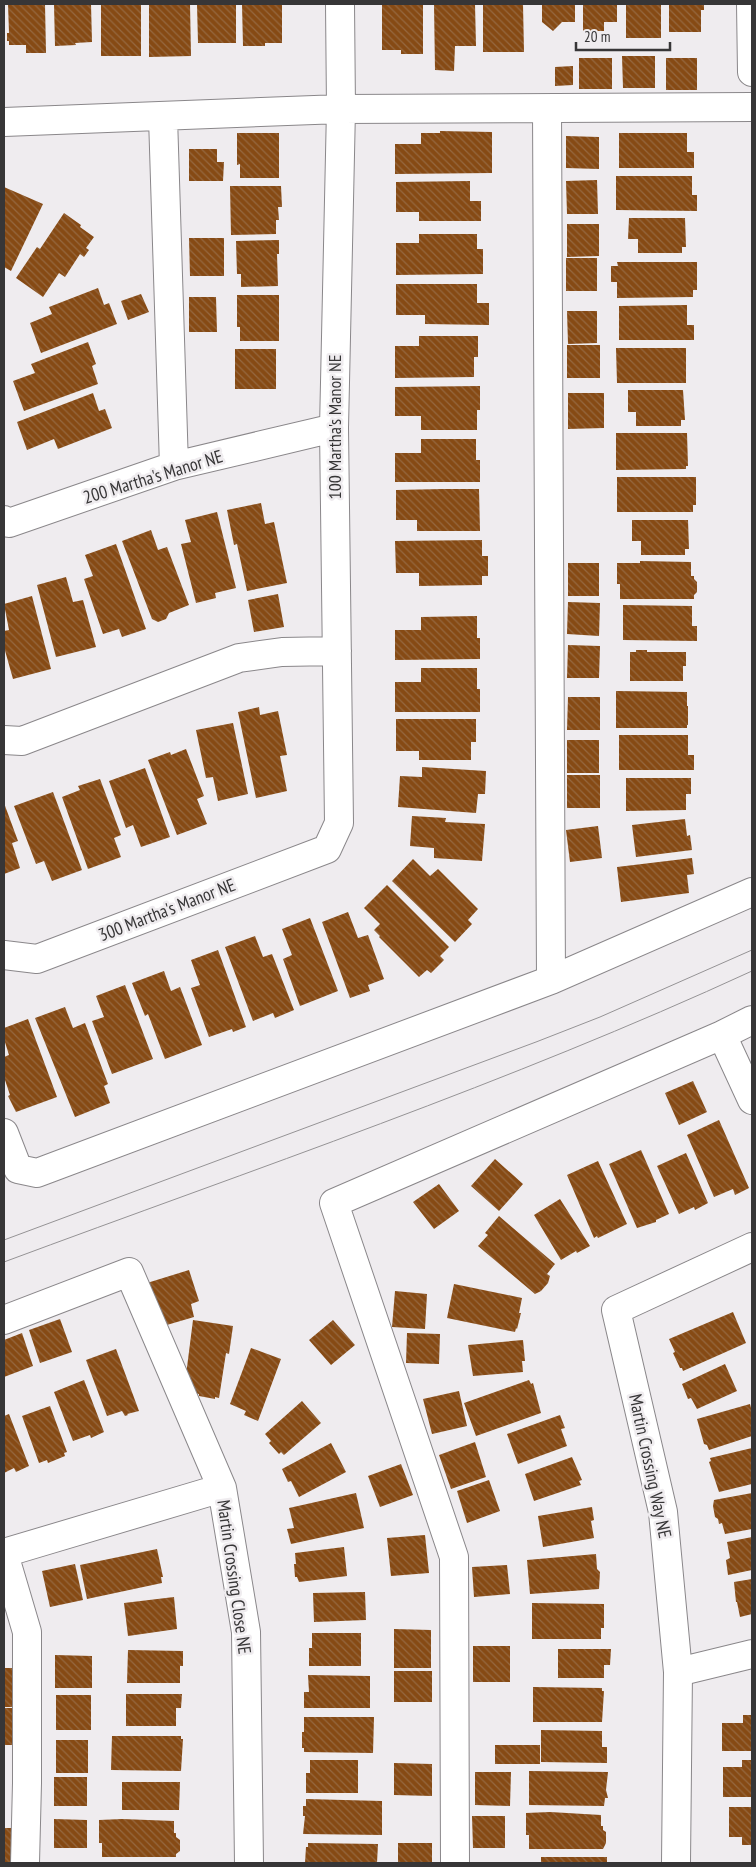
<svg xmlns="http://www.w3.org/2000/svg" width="756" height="1867" viewBox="0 0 756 1867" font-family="'PT Sans Narrow',sans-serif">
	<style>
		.building { fill: url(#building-back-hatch) }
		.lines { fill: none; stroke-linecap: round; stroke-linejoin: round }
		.minor-casing { stroke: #8a878a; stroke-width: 30 }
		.minor { stroke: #fff; stroke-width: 28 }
		.tram { stroke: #959395; stroke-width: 1 }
		.labels { text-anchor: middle; stroke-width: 5; stroke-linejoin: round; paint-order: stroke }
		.street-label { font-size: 18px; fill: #373637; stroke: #efecef }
	</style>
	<defs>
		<pattern id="building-back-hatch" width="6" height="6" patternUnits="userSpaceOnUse" patternTransform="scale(1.25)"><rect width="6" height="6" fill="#864a14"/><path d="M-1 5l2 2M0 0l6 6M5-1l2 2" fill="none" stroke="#956840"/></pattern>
	</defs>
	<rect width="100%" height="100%" fill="#efecef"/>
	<path class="building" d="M8 4H45L46 53H26V45H9V41H7V33H9Z
		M54 4H91L92 42 75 43 76 45 55 46Z
		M101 4H141V56H101Z
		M149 4H190L191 56 149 57Z
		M197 4H236V43H198Z
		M242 4H282V43H265V46H243Z
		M382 4H423V54H401V50H382Z
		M434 4H475L476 46H455L454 71 435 70Z
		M483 4H523L524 52H483Z
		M542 4H575V22H562L553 31 542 22Z
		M583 4H617V22H604V31H583Z
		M626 4H661V38H626Z
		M669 4H704V10H701V32H669Z
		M622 56H655V88H623Z
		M579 58H612V89H579Z
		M666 58H697V90H666Z
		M573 66V85L555 86V67Z
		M440 131 492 132V173L395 174V144H421V133H440Z
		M237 133H279V178H240V164L237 165Z
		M619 133H687V152H694V168H619Z
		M566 136 599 137V169L566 168Z
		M189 149H217V162H224L223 181H189Z
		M616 176H692V195H697V211L616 210Z
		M597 180 598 214H567L566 181Z
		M470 181V201H481V221H419V212H396V182Z
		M230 186H281L282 207H278L279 220H276V234L231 235Z
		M4 187 43 204 11 271 4 267Z
		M64 213 81 225 80 227 94 237 86 248 89 250 84 257 80 254 65 277 59 273 43 297 16 278 37 247 40 249Z
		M629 218H685L686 247H682V253H638V239H628Z
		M567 224H599V256L567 257Z
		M419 234H477V249H483V274L396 275V243H419Z
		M189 238H224V276H190Z
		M279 240V254H277L278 286 241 287V274H237L236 241Z
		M566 258H597V291H566Z
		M617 262H697V290H693V297L617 298V282H611V266H618Z
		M396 284H477V303H489V325L425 324V315H396Z
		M98 288 104 305 109 303 117 324 41 353 30 323 52 314 49 307Z
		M141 294 149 312 128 320 121 301Z
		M237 295H279V341H240V327H237Z
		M189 297H216L217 332H189Z
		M687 305V325H694V340H619V306Z
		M567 311H597V343L568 344Z
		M419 336H478V357H474V377L395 378V346H419Z
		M88 342 96 364 92 366 98 384 24 411 13 381 35 373 31 364Z
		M567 345H600V378H567Z
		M616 348H686V383H617Z
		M235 349H276V389H235Z
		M480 386V410H477V430H421V416H395V387Z
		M628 390H683L685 420H681V426H636V412H628Z
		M93 393 99 411 105 409 112 428 58 449 54 439 27 450 17 422Z
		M568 393H604V428L568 429Z
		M616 433H687L688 466H686V469L616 470Z
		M421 439H476V460H480V482H395V453H421Z
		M617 477H696V505H693V512H617Z
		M443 489H479L480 531H417V520H396V490Z
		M261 503 265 524 274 522 287 583 247 591 237 544 234 545 227 510Z
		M217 512 236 588 215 593 216 598 196 603 181 544 191 542 185 520Z
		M632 520H688L689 549H685V555H641V541H632Z
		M151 530 158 550 167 547 189 605 169 613 166 619 158 622 152 619 122 541Z
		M482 540V556H488V576H482V585L419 586V573H396L395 541Z
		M116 544 146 629 122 637 119 629 103 634 84 579 93 576 85 555Z
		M640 561 691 562V576H694V579L697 582V592L694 595V599H620V584H617V563H640Z
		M568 563H599V596H568Z
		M66 577 73 602 83 600 96 647 56 657 37 585Z
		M278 594 284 627 254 632 248 600Z
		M32 596 51 669 13 679 4 647V631L9 630 4 604Z
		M568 602 600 603 599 636 567 634Z
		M623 605 692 606V626H697V641L623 640Z
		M477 616V638H480V659L395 660V630H421V617Z
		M568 645 600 646 599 678H567Z
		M636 650H647V652H686V666H683V681H630V652H636Z
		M421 668H477V689H480V712H395V682H421Z
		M616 691 687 692V706H688V725H687V728H616Z
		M568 697H600V730H567Z
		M259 707 260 715 278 711 287 755 280 756 287 791 256 798 238 712Z
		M396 719H476V742H471V760H419V751H396Z
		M233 723 248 794 218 801 213 777 206 778 196 730Z
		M619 735H688V755H694V770H619Z
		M567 740H599V773H567Z
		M186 749 204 796 197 799 207 824 177 835 148 760 170 752 171 755Z
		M422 767 486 771 485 794H478L476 813 398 807 400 776 422 777Z
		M145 768 170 837 141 847 133 825 126 828 109 781Z
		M567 775H600V808H567Z
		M626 778H691V794H686V810L626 811Z
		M100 779 121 835 114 838 121 857 88 869 62 797 80 790 78 786Z
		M53 792 82 870 52 881 44 861 36 864 14 806Z
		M4 803 18 841 12 843 20 868 4 874Z
		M412 816 446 818 445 822 485 824 482 861 434 858V848L410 846Z
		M685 819 687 836 690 835 692 850 636 857 632 825Z
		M598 826 602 858 570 862 566 830Z
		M692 858 694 874 687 875 689 893 621 902 617 867Z
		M413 859 430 876 438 869 478 909 468 920 472 924 455 942 392 881Z
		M387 885 449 947 440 956 444 960 431 973 427 970 419 977 379 937 380 936 374 930 380 924 364 908Z
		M348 912 358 938 368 935 384 979 368 985 370 991 350 998 322 922Z
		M310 918 338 991 300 1006 283 959 292 955 282 929Z
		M255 936 263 957 272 954 294 1010 275 1018 273 1013 253 1021 225 947Z
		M218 950 246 1027 233 1032 232 1029 209 1037 191 988 200 985 191 960Z
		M164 971 171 991 180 987 202 1045 165 1059 148 1014 145 1016 132 983Z
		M125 985 153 1059 112 1074 92 1021 104 1017 96 996Z
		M65 1007 73 1028 85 1023 108 1084 104 1086 110 1103 75 1117 35 1018Z
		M28 1019 57 1097 16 1112 8 1096 10 1095 4 1077V1057L9 1055 4 1039V1028Z
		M693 1081 707 1112 679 1125 665 1093Z
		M719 1120 749 1188 735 1195 733 1189 714 1197 687 1135Z
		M641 1150 669 1214 656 1220V1222L637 1228 609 1164Z
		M686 1153 708 1203 695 1210 694 1207 679 1214 657 1166Z
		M495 1159 523 1184 499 1211 471 1186Z
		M598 1161 627 1224 598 1238 597 1236 594 1238 567 1175Z
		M439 1184 459 1211 434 1229 413 1202Z
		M560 1199 590 1246 577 1253 576 1251 561 1260 534 1215Z
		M499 1216 555 1264 547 1274 550 1276 548 1283 541 1291 535 1294 478 1246 488 1235 485 1233Z
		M189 1270 199 1301 191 1304 194 1317 160 1327 147 1283Z
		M454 1284 522 1298 519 1313H521L517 1329 516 1328 515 1332 447 1318Z
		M395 1291 427 1294 425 1329 392 1327Z
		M733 1312 746 1343 683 1371 682 1368H680L673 1353 675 1352 669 1339Z
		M60 1319 72 1352 40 1363 29 1330Z
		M193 1320 233 1326 229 1354 226 1353 219 1398 215 1397V1399L199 1396V1394L184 1391Z
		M333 1320 355 1345 331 1365 309 1340Z
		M22 1333 33 1366 4 1377V1340Z
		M407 1333 440 1334 439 1364 406 1363Z
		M523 1340 525 1361H522L523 1372 473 1376 468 1345Z
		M251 1348 281 1359 258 1421 244 1415 246 1411 230 1404Z
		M116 1349 139 1411 127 1414 128 1415 125 1416 122 1411 107 1416 86 1360Z
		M725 1364 737 1391 697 1409 691 1398 688 1399 682 1384Z
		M84 1380 104 1432 91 1438 90 1435 73 1441 54 1392Z
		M529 1380 531 1384 533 1383 541 1413 476 1436 464 1403Z
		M459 1391 467 1426 432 1434 423 1399Z
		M302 1401 321 1423 284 1455 281 1452 279 1454 269 1443 271 1441 265 1434Z
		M750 1404 752 1412V1436L709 1450 707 1445 704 1444 697 1419Z
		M50 1406 67 1452 64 1453 65 1456 48 1463 47 1460 39 1463 22 1416Z
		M9 1414 29 1466 16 1472 14 1468 4 1473V1416Z
		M560 1415 565 1428 561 1429 567 1446 518 1464 507 1434Z
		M475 1442 486 1477 451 1489 439 1455Z
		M331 1443 346 1472 299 1497 291 1481 288 1482 282 1469Z
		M752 1448V1484L719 1492 709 1462 711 1461 710 1458Z
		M572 1457 582 1480 579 1481 581 1485 534 1501 525 1474Z
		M401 1464 413 1495 380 1507 368 1476Z
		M489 1480 500 1511 467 1523 457 1491Z
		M356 1493 364 1528 291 1544 287 1529 294 1528 289 1508Z
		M752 1493V1529L725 1534 722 1523 719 1524 718 1519 715 1517 713 1506 714 1500Z
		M592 1507 594 1520 591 1521 594 1538 543 1547 538 1516Z
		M425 1535 429 1573 391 1576 387 1538Z
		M752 1537V1570L728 1575 726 1560 730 1558 727 1542Z
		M344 1547 347 1576 299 1582 297 1577H295L294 1564H296L295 1553Z
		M157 1549 163 1577H161L162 1583 87 1599 80 1565Z
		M596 1554 597 1569 600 1572 599 1589 530 1594 527 1560Z
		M75 1564 83 1600 50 1607 42 1571Z
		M507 1565 510 1594 474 1597 472 1567Z
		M752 1579V1614L740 1617 737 1602H736L734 1582Z
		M365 1592 366 1620 314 1622 313 1593Z
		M174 1597 177 1629 128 1636 124 1603Z
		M532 1603 604 1604V1628H601V1639H532Z
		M394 1629 431 1630V1668H394Z
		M312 1633H361V1666H309V1648H312Z
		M473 1646H510V1682H473Z
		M558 1649H611L610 1665H604V1678H558Z
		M128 1650 183 1651V1666H180V1683H127Z
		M55 1655 92 1656V1688H55Z
		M4 1668H15L14 1707H4Z
		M394 1671H432V1702H394Z
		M308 1675 370 1676V1708H304V1692H309Z
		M533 1687 602 1688V1691H604L602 1722H533Z
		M126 1694H182L181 1708H176V1726H126Z
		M56 1695H91V1730H56Z
		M4 1708H14V1745H4Z
		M743 1715H752V1751H722V1723H743Z
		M304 1717H374L373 1753 304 1752V1748H302V1732H304Z
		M541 1730 602 1731V1747H607V1763L541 1762Z
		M112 1736H181V1739H183L181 1771 111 1770Z
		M56 1740H88V1773H56Z
		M495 1745H540V1764H495Z
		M310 1760H358V1793H306V1773H310Z
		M742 1760H752V1797H723V1767H742Z
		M394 1763 432 1764V1796L394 1795Z
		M529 1771 608 1772 606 1790 608 1798H605L604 1806 529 1805Z
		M475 1772H511L510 1806 475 1805Z
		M54 1777H87V1806H54Z
		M122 1782H180L179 1810H122Z
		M306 1799 382 1801V1835L303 1834 305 1816H303V1806H306Z
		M729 1807H752V1845H742V1837H729Z
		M550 1812 601 1815V1826H603V1830L606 1832V1843L603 1849H529V1835H526V1813Z
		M472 1816H505V1848H473Z
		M54 1819 87 1820V1848H54Z
		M122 1819 174 1821V1833H176V1837L180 1840V1851L176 1854V1857H102V1843H99V1820Z
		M4 1828H13V1863H4Z
		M308 1843 378 1844 377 1863H305L306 1847H308Z
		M398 1843H432V1863H398Z
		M541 1857H607V1863H541Z"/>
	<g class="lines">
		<defs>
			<path id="minor" d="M751 4 752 72
				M547 109 551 980
				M163 117 174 466
				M4 122 341 109 752 107
				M4 520 9 523 174 466 334 428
				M4 740 22 741 239 658 282 652 337 651
				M4 955 37 959 327 849 339 823 334 428 341 109 340 4
				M722 1035 752 1100
				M4 1133 18 1169 37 1173 551 980 752 892
				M4 1320 129 1272 222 1488 246 1632 249 1863
				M4 1553 222 1488
				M4 1554 27 1632V1783L25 1863
				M678 1672 752 1654
				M455 1863 454 1557 334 1203 722 1035 752 1020
				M676 1863 678 1672 663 1512 616 1310 752 1247"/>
		</defs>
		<use href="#minor" class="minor-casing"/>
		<use href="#minor" class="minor"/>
		<path class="tram" d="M4 1240 536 1042 600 1017 752 950
			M4 1262C254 1169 509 1083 752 971"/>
	</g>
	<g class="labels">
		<g class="street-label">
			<text transform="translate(335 427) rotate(-90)" y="6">100 Martha's Manor NE</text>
			<text transform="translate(153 477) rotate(-17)" y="6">200 Martha's Manor NE</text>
			<text transform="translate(167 910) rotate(-21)" y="6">300 Martha's Manor NE</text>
			<text transform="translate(650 1466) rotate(78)" y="6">Martin Crossing Way NE</text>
			<text transform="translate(234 1577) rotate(82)" y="6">Martin Crossing Close NE</text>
		</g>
	</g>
	<rect width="756" height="1867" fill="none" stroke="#373637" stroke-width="10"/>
	<path d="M576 42v8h94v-8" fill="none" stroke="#373637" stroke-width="2.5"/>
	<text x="584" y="42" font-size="15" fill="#373637" stroke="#efecef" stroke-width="4" paint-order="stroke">20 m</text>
</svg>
